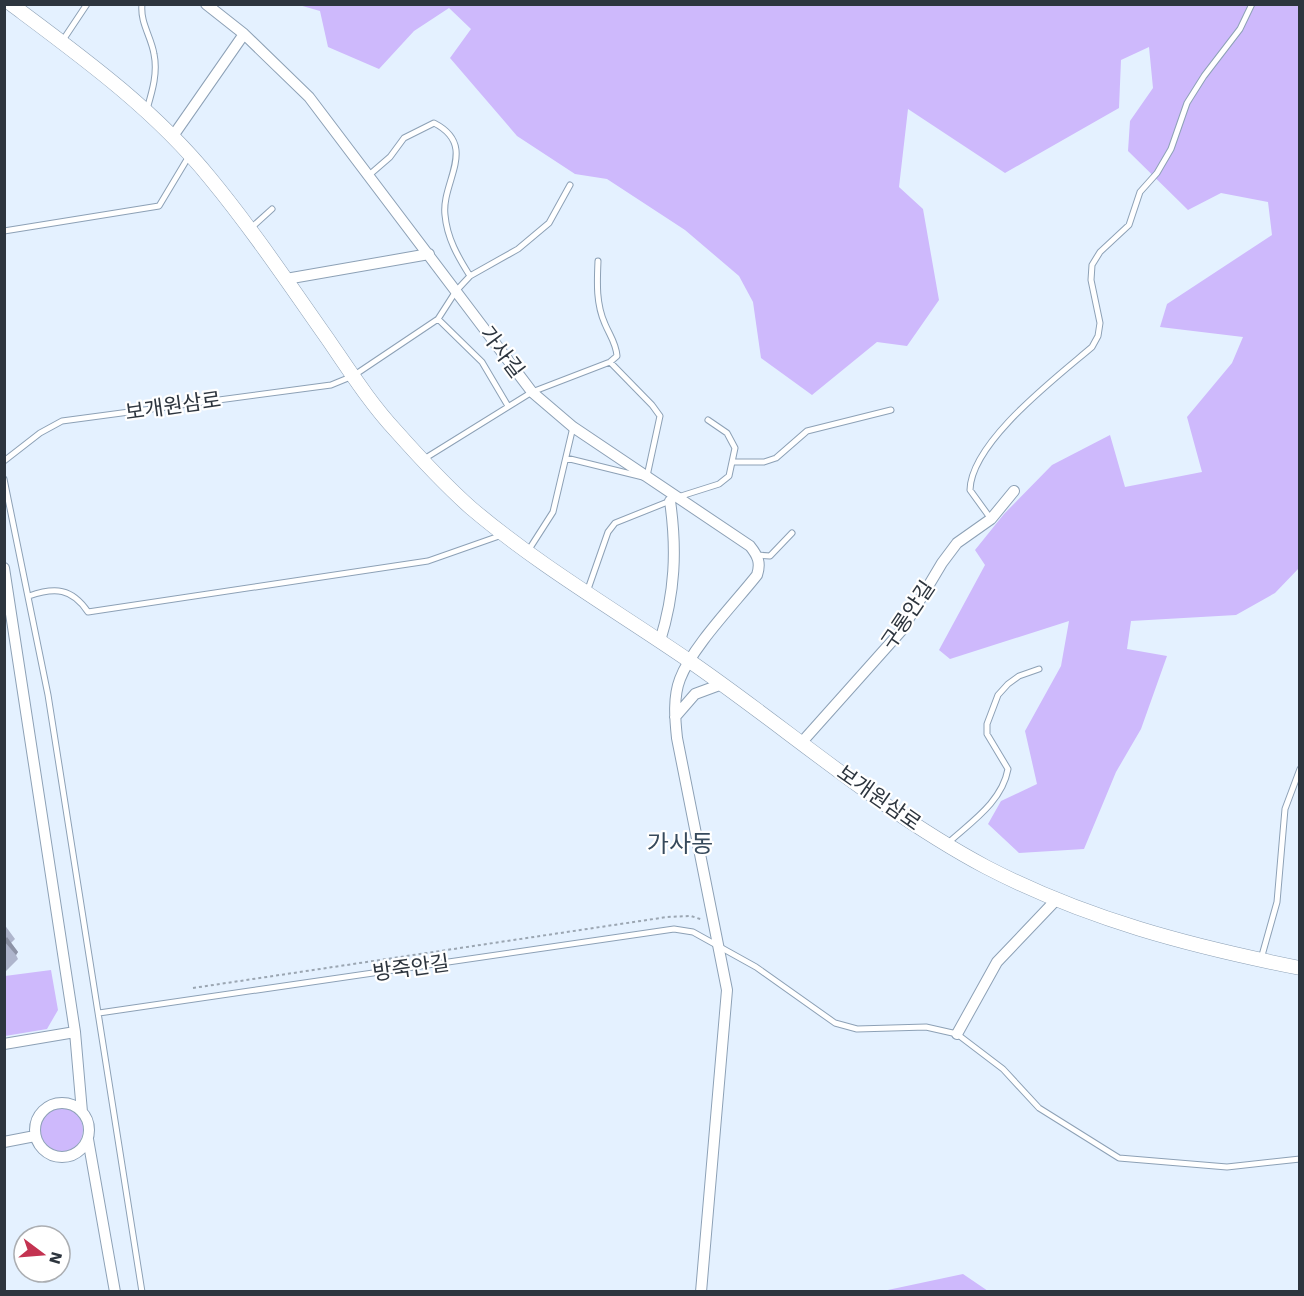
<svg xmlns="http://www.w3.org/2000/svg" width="1304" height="1296" viewBox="0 0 1304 1296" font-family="'Work Sans','Noto Sans KR',sans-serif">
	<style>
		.green { fill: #ceb9fc }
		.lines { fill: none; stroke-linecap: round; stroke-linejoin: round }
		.lane-casing { stroke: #8da1b6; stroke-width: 7 }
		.street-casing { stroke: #8da1b6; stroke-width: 12 }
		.secondary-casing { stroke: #8da1b6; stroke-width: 15 }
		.path { stroke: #9ba6b2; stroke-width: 2; stroke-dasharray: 3 3; stroke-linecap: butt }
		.lane { stroke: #fff; stroke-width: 5 }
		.street { stroke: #fff; stroke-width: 10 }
		.secondary { stroke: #fff; stroke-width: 14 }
		.wall { fill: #aeb5cc }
		.shaded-wall { fill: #8d93a6 }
		.labels { text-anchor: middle; stroke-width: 4.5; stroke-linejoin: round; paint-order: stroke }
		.street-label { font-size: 21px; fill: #2d353e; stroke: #fff }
		.quarter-label { font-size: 24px; fill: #374a5c; stroke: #fff }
	</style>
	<rect width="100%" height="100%" fill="#e4f1ff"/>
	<path class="green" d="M299 5H1299V568L1275 593 1236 615 1131 621 1127 649 1167 656 1141 729 1116 772 1084 849 1019 853 988 824 1001 801 1037 784 1025 731 1061 666 1069 621 950 659 939 650 985 565 975 550 1004 514 1052 465 1110 435 1125 487 1202 472 1187 417 1232 363 1243 337 1160 327 1167 304 1272 235 1268 202 1221 193 1188 210 1128 151 1130 121 1153 88 1149 47 1121 60 1119 108 1005 173 908 109 899 187 923 209 939 300 907 346 877 342 812 395 761 358 753 302 739 276 685 230 607 179 575 174 517 136 450 58 471 29 449 8 414 31 379 69 328 47 320 11Z
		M51 970 58 1010 47 1029 5 1036V976Z
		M39 1130a22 22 0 1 1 44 0a22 22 0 1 1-44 0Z
		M963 1274 988 1291H883Z"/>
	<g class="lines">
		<defs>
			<path id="lane" d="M142 4C140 23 151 36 154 54 158 73 152 92 147 109
				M63 40 87 4
				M368 176 390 157 404 138 434 123C479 146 441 182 445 215 447 238 458 257 470 276
				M251 228 272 209
				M4 231 159 206 189 156
				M438 319 482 362 508 406
				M610 362 652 405 660 416 647 476
				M566 458 643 477
				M424 459 532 392 610 362 617 356C616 343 610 336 605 324 596 304 597 283 598 261
				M4 461 40 433 62 421 331 385 353 376 438 319 456 291 470 276 518 249 549 223 570 185
				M734 462H764L776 458 807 431 891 410
				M4 479 48 695 142 1292
				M678 497 719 484 729 476 735 448 727 433 708 420
				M991 519 970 490C971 442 1057 377 1092 347L1098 336 1100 323 1091 280 1092 265 1100 252 1129 225 1140 192 1157 173 1171 149 1187 103 1204 76 1240 29 1252 4
				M528 551 553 512 573 427
				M757 555 770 556 792 533
				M587 592 608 532 615 523 670 501
				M29 596C55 587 72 588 88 612L428 561 502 535
				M948 843C971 822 1002 802 1008 769L987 734V724L998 695 1008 684 1019 676 1039 669
				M1261 959 1277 902 1285 809 1300 769
				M99 1013 674 929 693 932 756 967 835 1023 857 1029 926 1027 957 1034 1003 1069 1039 1108 1119 1158 1227 1167 1300 1159"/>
			<path id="street" d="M206 4 244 34 309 97 532 392 573 427 750 546C758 556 761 563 757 575 735 603 692 647 680 679 673 697 675 719 677 738L727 990 701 1292
				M173 136 244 34
				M286 279 429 254
				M4 568 75 1032 82 1112
				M660 641C675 593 677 550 670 501
				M675 717 695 694 722 684
				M802 742 902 630 942 563 957 543 991 519 1014 491
				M957 1034 997 962 1056 900
				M4 1044 75 1032
				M35 1130a27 27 0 1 1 54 0a27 27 0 1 1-54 0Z
				M88 1139 115 1292
				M4 1142 35 1136"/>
			<path id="secondary" d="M11 4C82 57 154 109 210 178 252 229 289 284 327 338 349 370 370 403 396 431 420 458 444 484 471 508 538 565 615 610 688 660 787 728 879 810 986 867 1086 919 1190 946 1300 968"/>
		</defs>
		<use href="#lane" class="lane-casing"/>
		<use href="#street" class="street-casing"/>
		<use href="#secondary" class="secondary-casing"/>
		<path class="path" d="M193 988 667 917 691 916 703 920"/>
		<use href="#lane" class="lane"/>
		<use href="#street" class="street"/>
		<use href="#secondary" class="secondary"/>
	</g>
	<path class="wall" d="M4 924 15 939 11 943 18 952 16 955 18 959 6 971 4 969Z"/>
	<path class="shaded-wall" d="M7 937 18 952 16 955 4 941Z"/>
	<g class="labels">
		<g class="street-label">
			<text transform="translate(502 352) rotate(53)" y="7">가사길</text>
			<text transform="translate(173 406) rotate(-8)" y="7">보개원삼로</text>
			<text transform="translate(908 615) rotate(-56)" y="7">구롱안길</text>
			<text transform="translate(879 798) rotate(35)" y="7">보개원삼로</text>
			<text transform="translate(411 968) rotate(-8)" y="7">방죽안길</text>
		</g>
		<g class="quarter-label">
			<text x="680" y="852">가사동</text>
		</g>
	</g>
	<rect width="1304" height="1296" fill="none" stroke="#2d353e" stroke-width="12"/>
	<g transform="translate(42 1254) rotate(106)"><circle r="28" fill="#ffffff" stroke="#abaeb2" stroke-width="1.5"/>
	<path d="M0-4.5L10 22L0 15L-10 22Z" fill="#c33351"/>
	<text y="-9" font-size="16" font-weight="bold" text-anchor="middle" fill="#2d353e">N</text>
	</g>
</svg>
